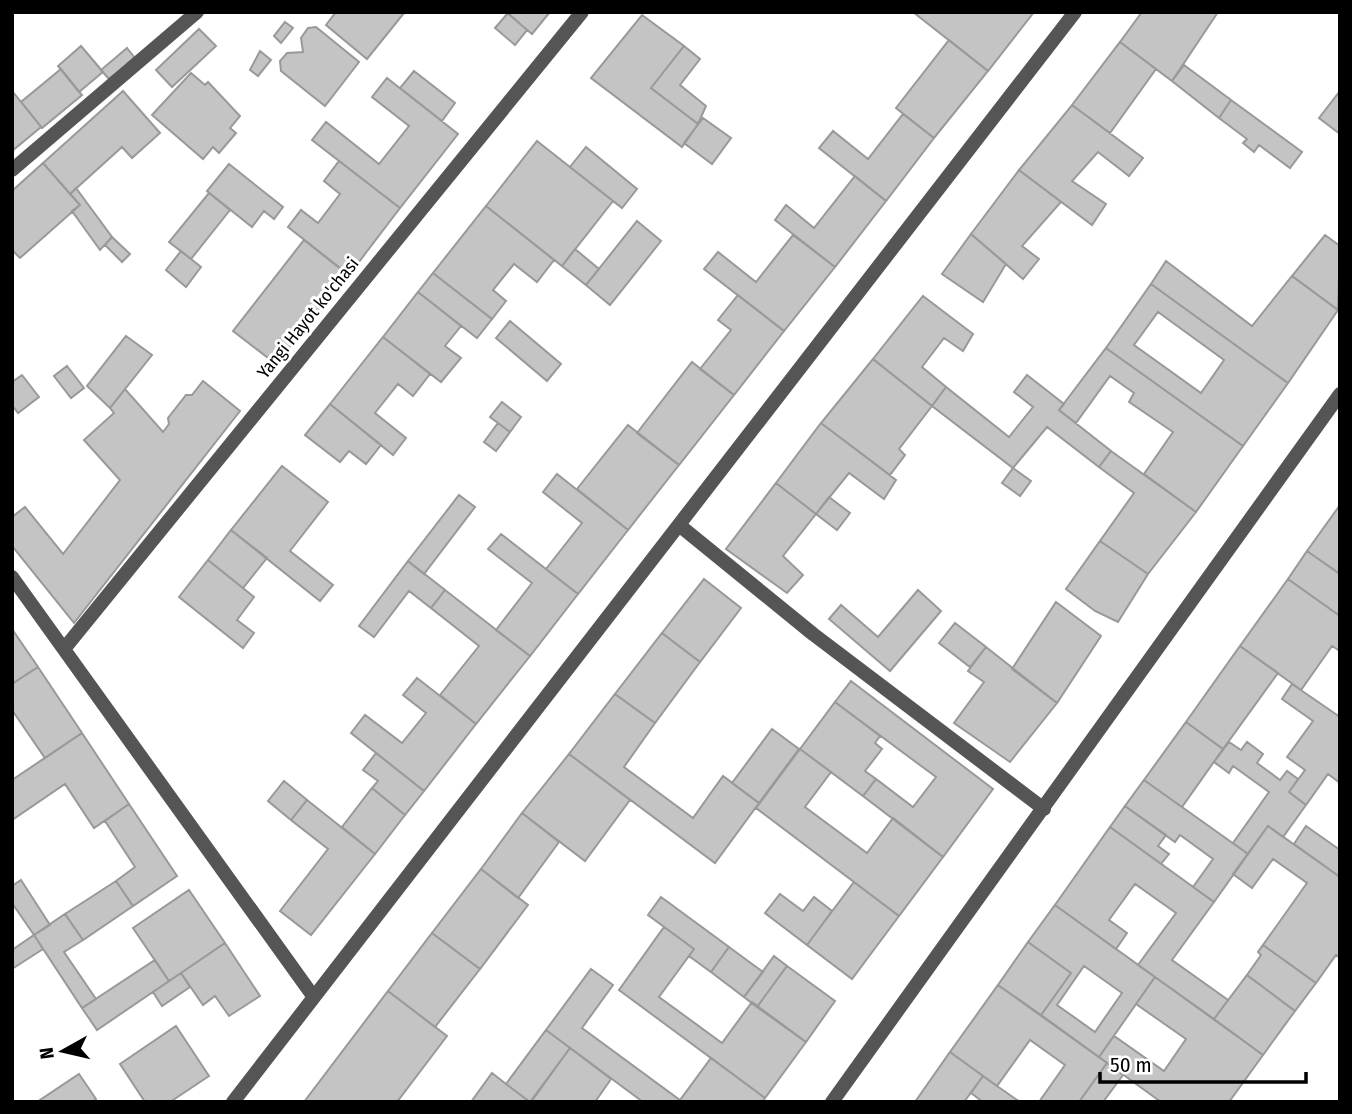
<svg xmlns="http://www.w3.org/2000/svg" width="1352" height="1114" viewBox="0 0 1352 1114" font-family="'Fira Sans Condensed',sans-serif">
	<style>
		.building { fill: #c4c4c4; stroke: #999; stroke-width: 2; fill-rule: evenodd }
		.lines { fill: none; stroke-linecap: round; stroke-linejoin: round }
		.minor { stroke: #555; stroke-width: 14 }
		.labels { text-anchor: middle; stroke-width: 6; stroke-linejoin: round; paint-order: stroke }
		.street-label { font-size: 18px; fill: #000; stroke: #fff }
	</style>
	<rect width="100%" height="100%" fill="#fff"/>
	<path class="building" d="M336 12H402L404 13 367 59 326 25Z
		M506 12H550L532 34Z
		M913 12H1034L988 71Z
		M1142 12H1218L1172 81 1120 42Z
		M508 13 527 30 515 45 495 28Z
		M642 15 684 46 651 88 698 124 682 147 591 78Z
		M285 22 293 28 281 43 274 36Z
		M316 27 359 62 325 106 281 71 280 61 287 53 303 52 301 38 308 28Z
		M199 29 216 46 172 87 156 70Z
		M949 40 988 71 934 138 896 108Z
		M1120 42 1156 69 1110 133 1072 105Z
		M81 46 103 72 79 92 58 66Z
		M684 46 700 59 680 85 706 106 698 124 651 88Z
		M127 48 135 58 109 79 101 70Z
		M260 51 271 60 258 76 250 70Z
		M1184 65 1231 100 1219 118 1172 81Z
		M61 69 82 95 42 128 21 102Z
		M414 71 455 103 442 121 400 88Z
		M191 73 205 85 208 82 240 116 230 128 236 133 219 153 213 147 203 159 152 115Z
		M387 78 458 134 400 208 312 140 326 122 379 164 409 126 372 97Z
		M123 91 160 133 132 158 122 147 70 194 43 163Z
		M1340 91V134L1319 118Z
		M13 92 41 127 12 151V93Z
		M1231 100 1302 152 1290 168 1259 145 1254 152 1243 143 1247 139 1219 118Z
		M1072 105 1143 158 1129 176 1098 152 1072 181 1106 204 1092 225 1019 170Z
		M903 114 934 138 886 201 819 148 833 131 868 159Z
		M703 118 731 138 712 164 684 143Z
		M537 141 613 201 562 266 486 206Z
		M586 147 637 189 622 208 570 167Z
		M339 161 400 208 349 275 288 227 301 210 318 223 340 194 324 181Z
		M43 163 80 205 20 258 12 250V191Z
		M229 164 283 207 274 219 264 211 252 227 207 191Z
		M1019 170 1061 202 1022 246 1039 259 1023 279 971 234Z
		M855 176 886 201 835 267 775 220 786 205 814 228Z
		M76 188 112 237 100 250 72 211 80 205 70 194Z
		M209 193 230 210 191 259 169 242Z
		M486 206 554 260 537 282 514 264 493 290 506 301 492 319 433 273Z
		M637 221 661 241 610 305 586 285Z
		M971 234 1006 264 983 302 942 274Z
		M793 235 835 267 784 331 704 269 718 252 756 282Z
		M1325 235 1340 246 1338 310 1292 276Z
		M112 237 130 254 122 262 105 245Z
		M304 240 347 274 276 364 233 331Z
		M575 249 599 269 586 285 562 266Z
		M181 251 201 267 186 287 166 270Z
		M1166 261 1252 326 1292 276 1338 310 1288 383 1151 284Z
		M433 273 492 319 477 338 418 292Z
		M1151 284 1288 383 1243 446 1106 348ZM1158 312 1224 360 1201 393 1134 345Z
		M418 292 461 326 445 346 461 358 441 382 383 337Z
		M738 295 784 331 734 395 700 369 731 330 718 320Z
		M923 296 973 334 963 351 944 338 922 367 946 387 932 406 873 359Z
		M510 321 561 364 547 381 496 338Z
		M126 336 152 355 110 408 87 386Z
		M383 337 430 374 413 396 398 384 375 413 406 438 393 455 330 404Z
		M1106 348 1243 446 1196 512 1144 474 1173 432 1129 402 1134 393 1110 376 1076 423 1059 410Z
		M873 359 932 406 899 449 905 455 890 475 821 423Z
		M692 362 734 395 679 465 637 433Z
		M67 366 84 388 71 398 54 376Z
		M22 375 39 397 18 413 12 405V382Z
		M1027 375 1064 404 1059 410 1111 451 1099 467 1047 427 1013 468 932 406 946 387 1009 437 1033 407 1014 392Z
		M203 381 240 411 74 623 12 546V517L25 507 63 554 120 480 84 440 114 413 110 408 125 389 163 432 169 424 168 418 186 395H192Z
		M502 402 521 417 510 432 490 417Z
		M330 404 381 445 366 464 349 451 340 462 305 435Z
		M498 423 510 432 496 451 484 442Z
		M821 423 896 480 884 499 849 473 816 514 776 483Z
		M628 425 679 465 628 530 577 489Z
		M1111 451 1196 512 1148 574 1100 541 1134 493 1099 467Z
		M282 466 328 502 290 551 333 585 320 601 231 530Z
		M1013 468 1031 481 1020 496 1002 483Z
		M557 474 628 530 578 594 546 569 582 523 543 492Z
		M776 483 816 514 783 556 803 575 787 593 726 549Z
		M459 495 475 507 424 574 408 561Z
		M829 497 850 513 837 530 816 514Z
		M1340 505V574L1307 551Z
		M231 530 267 558 243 588 208 560Z
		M501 534 578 594 530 656 496 630 532 583 488 549Z
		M1100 541 1148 574 1118 622 1095 611 1066 589Z
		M1307 551 1340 574V616L1288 579Z
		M208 560 254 597 237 620 254 633 243 648 179 597Z
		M408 561 445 590 431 608 409 591 374 637 359 626Z
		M704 579 741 608 700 662 662 633Z
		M1288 579 1340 616V651L1332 646 1301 690 1240 646Z
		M445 590 530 656 476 724 440 695 479 646 431 608Z
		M918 590 941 611 890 671 829 619 841 605 878 637Z
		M1056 602 1101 636 1057 703 1012 669Z
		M955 623 986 647 970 667 939 643Z
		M12 629 38 667 12 684Z
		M662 633 700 662 655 723 615 694Z
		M1240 646 1278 673 1223 749 1186 722Z
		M986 647 1057 703 1010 762 954 723 984 682 968 671Z
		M38 667 82 733 45 758 12 710V684Z
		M417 678 476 724 424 791 351 733 365 715 402 743 426 713 403 695Z
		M851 681 993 789 943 857 863 796 876 779 913 807 936 777 835 702Z
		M1292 684 1340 717V783L1328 774 1306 805 1289 792 1305 770 1287 757 1313 721 1282 699Z
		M615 694 655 723 624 767 693 818 723 776 759 803 715 863 569 754Z
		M835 702 880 736 875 743 882 749 865 771 876 779 863 796 800 749Z
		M1186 722 1223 749 1182 807 1144 780Z
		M772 729 799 749 759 803 732 783Z
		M82 733 129 804 94 828 65 784 12 820V780Z
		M1229 742 1241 750 1247 742 1263 754 1257 763 1280 780 1287 771 1298 779 1289 792 1306 805 1283 837 1268 826 1248 854 1233 843 1269 792 1233 766 1229 773 1214 762Z
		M800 749 831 772 805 807 867 853 893 818 943 857 899 916 756 808Z
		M376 753 424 791 405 815 372 788 378 781 363 770Z
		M569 754 630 800 585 861 522 813Z
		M1144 780 1248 854 1214 902 1193 887 1213 859 1180 835 1175 842 1125 806Z
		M284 781 307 800 291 820 268 801Z
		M372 788 405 815 375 854 342 827Z
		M307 800 375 854 311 935 280 911 328 849 291 820Z
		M129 804 177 876 133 906 116 881 135 867 105 821Z
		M1125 806 1166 835 1158 846 1169 854 1161 864 1110 827Z
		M522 813 559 842 518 898 481 869Z
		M1268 826 1340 877V958L1336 955 1316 983 1263 945 1307 883 1273 859 1252 888 1233 874Z
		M1306 826 1340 850V877L1294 844Z
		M1110 827 1214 902 1172 960 1228 1000 1214 1019 1138 965 1176 913 1135 884 1109 920 1127 933 1116 949 1055 905Z
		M481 869 528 905 480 969 432 933Z
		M21 880 50 925 34 935 12 903V886Z
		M116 881 133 906 83 940 65 914Z
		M854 882 899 916 852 979 807 945Z
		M189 890 225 943 169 981 133 928Z
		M780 894 803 911 814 897 832 911 807 945 765 913Z
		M661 897 729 947 711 972 689 956 694 949 648 915Z
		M1055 905 1155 977 1099 1057 1041 1015 1071 973 1028 942ZM1084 966 1122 993 1095 1032 1057 1005Z
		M65 914 83 940 64 952 96 999 82 1008 34 935Z
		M664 927 694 949 659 997 722 1043 752 1002 806 1042 765 1098 619 990Z
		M432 933 480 969 435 1027 388 991Z
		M34 935 43 949 12 969V950Z
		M1028 942 1071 973 1041 1015 998 985Z
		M225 943 260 996 229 1016 215 996 203 1005 181 973Z
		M1263 945 1316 983 1295 1011 1247 975 1261 955 1258 952Z
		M729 947 763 972 744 997 711 972Z
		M774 956 787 966 757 1007 744 997Z
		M155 960 169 981 97 1030 82 1008Z
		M787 966 835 1001 806 1042 757 1007Z
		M591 969 613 985 582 1028 680 1100 711 1058 765 1098 762 1102H643L546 1030Z
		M181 973 190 987 162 1006 153 992Z
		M1247 975 1295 1011 1263 1055 1214 1019Z
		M1155 977 1263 1055 1229 1102H1161L1099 1057 1114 1036 1164 1071 1186 1039 1136 1004Z
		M998 985 1107 1063 1079 1102H1039L1065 1065 1030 1040 997 1086 950 1052Z
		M388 991 447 1036 397 1102H304Z
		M176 1026 209 1076 170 1102H145L120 1064Z
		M546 1030 570 1048 530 1102 506 1084Z
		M570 1048 611 1079 595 1102H531Z
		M950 1052 983 1076 964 1102H915Z
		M1107 1063 1123 1075 1103 1102H1079Z
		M492 1073 506 1084 530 1102H471Z
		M79 1074 96 1099 92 1102H37Z
		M983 1076 997 1086 1020 1102H983L971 1093Z"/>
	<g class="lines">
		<path class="minor" d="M12 170 197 12
			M679 525 813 634 1044 809
			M12 577 313 996
			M64 649 582 12
			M233 1102 1075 12
			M832 1102 1340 394"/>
	</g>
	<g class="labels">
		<g class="street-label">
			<text transform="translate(308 318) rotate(-51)" y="6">Yangi Hayot ko'chasi</text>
		</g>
	</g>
	<rect width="1352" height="1114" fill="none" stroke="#000000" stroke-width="28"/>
	<g transform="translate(63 1051) rotate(262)" stroke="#ffffff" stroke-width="5" paint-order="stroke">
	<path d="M0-5L12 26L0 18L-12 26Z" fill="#000000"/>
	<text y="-10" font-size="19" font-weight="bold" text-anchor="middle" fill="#000000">N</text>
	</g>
	<path d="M1100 1072v10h206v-10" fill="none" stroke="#000000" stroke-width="3.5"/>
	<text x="1110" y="1072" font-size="21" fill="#000000" stroke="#ffffff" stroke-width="5" paint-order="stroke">50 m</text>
</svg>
